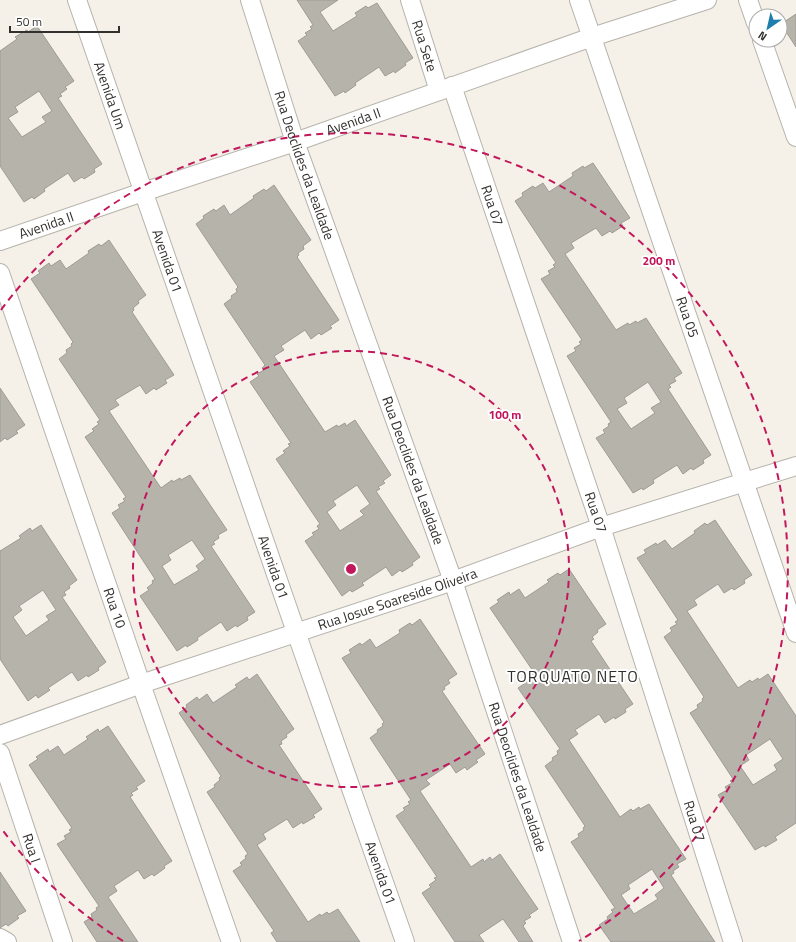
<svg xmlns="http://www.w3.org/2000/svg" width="796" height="942" viewBox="0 0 796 942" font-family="'Titillium Web',sans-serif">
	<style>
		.building { fill: #b6b3ab; stroke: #9f9b94; fill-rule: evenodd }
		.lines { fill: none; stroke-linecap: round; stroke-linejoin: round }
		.minor-casing { stroke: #b6b3ab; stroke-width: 20 }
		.minor { stroke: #fff; stroke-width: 18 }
		.ring { fill: none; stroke: #c2185b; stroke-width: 2; stroke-dasharray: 7 5 }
		.labels { text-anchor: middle; stroke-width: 4; stroke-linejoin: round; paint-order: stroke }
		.street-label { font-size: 14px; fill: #32302d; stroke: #fff }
		.quarter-label { font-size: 16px; letter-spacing: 1px; fill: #32302d; stroke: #fff }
		.centre { fill: #c2185b; stroke: #fff; stroke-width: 2 }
		.ring-label { font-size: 12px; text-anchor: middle; font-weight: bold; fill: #c2185b; stroke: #fff; stroke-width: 4; stroke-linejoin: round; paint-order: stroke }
	</style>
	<rect width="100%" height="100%" fill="#f5f1e9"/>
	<path class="building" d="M297 0H338L320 12 333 31 357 16 355 13 366 6 368 8 377 3 413 58 405 63 406 65 395 73 394 71 385 76 379 67 355 83 356 85 345 93 344 91 335 96 298 41 307 35 305 33 312 29 310 27 313 25Z
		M796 14V47L781 24Z
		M37 26 74 81 65 87 67 89 60 94 62 96 58 98 102 164 94 169 95 172 84 179 82 177 74 182 68 173 44 189 45 191 34 199 32 197 24 202 0 166V51L17 39 15 37 27 30 28 32ZM39 91 52 111 42 117 46 122 22 137 8 118 18 112 15 107Z
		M593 163 630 218 621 223 623 226 612 233 610 231 602 236 596 228 571 243 574 248 565 254 616 330 628 323 629 325 636 321 637 323 646 318 682 373 674 378 676 381 669 385 671 387 668 389 711 455 703 460 704 463 693 470 691 468 683 474 677 465 653 480 654 483 643 490 642 488 633 493 596 438 605 433 603 430 609 426 608 424 611 422 567 356 576 351 574 348 581 344 579 342 582 340 541 279 550 274 548 271 555 267 553 265 556 263 515 201 523 196 522 193 533 186 535 188 543 183 549 192 573 176 572 173 583 166 584 168ZM648 382 661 402 651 408 655 413 631 429 617 409 627 403 624 398Z
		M274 185 311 240 303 246 304 249 298 253 299 255 297 257 339 320 330 326 332 328 321 335 319 333 311 339 305 330 281 346 284 350 274 356 325 432 337 425 338 427 345 423 346 426 355 420 391 475 383 481 385 483 378 487 380 489 376 491 420 557 412 563 413 565 402 572 400 570 392 576 386 567 362 583 364 585 352 592 350 590 342 596 305 541 314 535 312 533 319 529 317 526 320 524 276 459 285 453 283 451 290 446 288 444 291 443 250 382 259 376 257 374 264 370 262 368 265 365 224 304 232 298 231 296 237 292 236 289 238 287 196 224 204 218 203 216 214 209 216 211 224 205 230 215 254 198 253 196 264 189 266 191ZM357 485 370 504 360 511 364 515 340 531 327 512 336 505 333 501Z
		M109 240 146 295 138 301 139 303 133 308 134 310 132 312 174 375 165 380 167 383 156 390 154 388 146 394 140 385 115 400 119 405 109 411 161 488 172 480 173 482 180 478 181 480 190 475 227 530 218 535 219 538 213 542 215 544 211 546 255 612 247 617 248 620 237 627 236 625 227 631 221 622 197 638 198 640 187 647 186 645 177 651 140 596 149 590 147 588 153 583 152 581 155 579 112 513 120 508 118 505 125 501 123 499 126 497 85 437 94 431 92 429 99 424 97 422 100 420 59 359 67 353 66 350 72 346 71 344 73 342 31 279 40 273 38 271 49 263 51 266 60 260 66 269 89 253 88 251 99 244 101 246ZM192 540 205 559 196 566 199 570 174 585 162 566 171 560 168 555Z
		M0 388 25 425 16 431 18 433 7 440 5 438 0 442Z
		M715 520 752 575 744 580 745 583 734 590 732 588 724 593 718 584 694 600 697 605 687 611 738 688 750 680 752 682 758 678 759 680 768 674 796 716V823L775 837 777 840 765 847 764 845 755 850 718 795 727 790 725 787 732 783 730 781 733 779 690 713 698 708 697 705 703 701 702 699 704 697 664 637 672 631 670 628 677 624 675 622 678 620 637 558 646 553 644 550 656 543 657 545 665 540 672 549 695 533 694 531 705 523 707 525ZM770 739 783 759 774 765 777 770 753 785 740 766 749 760 746 755Z
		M41 525 77 580 69 586 70 588 64 592 66 595 62 597 106 662 98 668 99 670 88 677 87 675 78 681 72 672 48 688 50 690 38 698 36 695 28 701 0 659V551L21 538 19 536 30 528 32 531ZM43 590 56 610 46 616 49 620 26 636 13 617 22 610 19 606Z
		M569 569 606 624 597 630 598 632 592 637 594 639 591 641 633 704 625 709 626 712 615 719 614 717 605 723 599 714 575 730 578 734 569 740 620 817 631 809 633 811 639 807 640 809 649 804 686 859 677 864 679 867 673 871 674 873 671 875 715 942H611L599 925 608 919 607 917 613 912 611 910 615 908 571 842 579 837 578 834 584 830 583 828 585 826 545 766 553 760 552 758 558 754 557 751 560 749 518 688 527 682 525 680 532 675 530 673 533 671 490 608 499 602 497 600 509 592 510 595 519 589 525 598 549 582 547 580 558 573 560 575ZM652 869 664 888 655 895 658 899 634 914 621 895 630 889 628 885Z
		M420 619 457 674 448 680 450 683 444 687 445 689 442 691 485 754 476 760 478 762 467 770 465 767 456 773 450 764 426 780 430 784 420 791 471 867 483 859 484 862 490 857 492 860 500 854 538 909 529 915 531 917 524 921 526 923 523 926 533 942H519L503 919 479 935 484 942H455L422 893 431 887 429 885 436 880 434 878 437 877 396 816 405 810 403 808 410 804 408 802 411 800 370 738 378 732 377 730 383 726 382 724 384 722 342 658 351 653 349 650 360 643 362 645 370 639 376 648 400 633 399 630 410 623 412 625Z
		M257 674 294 729 286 735 287 737 281 741 282 744 279 745 322 809 313 815 315 817 303 824 302 822 293 828 287 819 263 834 266 839 257 845 308 922 320 914 321 916 327 912 329 914 338 909 360 942H277L271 933 274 931 233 871 242 865 240 863 246 858 245 856 248 854 207 792 215 787 214 785 220 780 219 778 221 776 179 713 187 707 186 705 197 697 199 700 207 694 213 703 237 687 235 685 247 677 249 680Z
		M108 726 145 781 136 787 138 789 131 793 133 795 130 797 172 861 164 866 165 868 154 876 152 874 144 879 138 870 114 886 117 891 108 897 138 942H97L84 922 92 917 91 914 97 910 96 908 99 906 57 844 66 839 64 836 71 832 69 830 72 828 29 765 38 759 36 757 48 749 49 752 58 746 64 755 88 739 86 737 98 729 99 732Z
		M0 872 26 911 17 916 19 918 8 926 6 924 0 928Z"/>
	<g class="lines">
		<defs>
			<g id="minor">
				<path id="s1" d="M77 0 296 632 405 942"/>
				<path id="s2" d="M250 0 295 142 453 581 572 942"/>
				<path id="s3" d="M410 0 439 91"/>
				<path id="s4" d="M579 0 796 633"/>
				<path d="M748 0 756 23"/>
				<path d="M762 40 796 137"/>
				<path id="s5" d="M452 86 601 527 733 942"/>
				<path id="s6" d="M0 241 143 192 295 142 592 37 707 0"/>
				<path id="s7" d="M0 273 141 684 231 942"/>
				<path id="s8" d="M0 735 141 684 453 581 601 527 796 466"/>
				<path id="s9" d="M0 753 63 942"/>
				<path d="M0 938 7 942"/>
			</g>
		</defs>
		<use href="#minor" class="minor-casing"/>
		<use href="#minor" class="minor"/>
	</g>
	<g class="ring">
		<circle cx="351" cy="569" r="218"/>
		<path d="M123 941A436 436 0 0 1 1 828M1 310A436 436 0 1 1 579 941"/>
	</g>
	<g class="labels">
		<g class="street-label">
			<text dy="5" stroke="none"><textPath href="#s3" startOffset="48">Rua Sete</textPath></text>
			<text dy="5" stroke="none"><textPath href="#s1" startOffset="101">Avenida Um</textPath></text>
			<text dy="5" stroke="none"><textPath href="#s6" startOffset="373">Avenida II</textPath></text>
			<text dy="5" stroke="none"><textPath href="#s2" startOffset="174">Rua Deoclides da Lealdade</textPath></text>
			<text dy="5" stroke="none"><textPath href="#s5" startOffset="126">Rua 07</textPath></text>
			<text dy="5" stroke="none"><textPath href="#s6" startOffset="49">Avenida II</textPath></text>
			<text dy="5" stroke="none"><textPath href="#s1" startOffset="276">Avenida 01</textPath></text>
			<text dy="5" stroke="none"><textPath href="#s4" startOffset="335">Rua 05</textPath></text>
			<text dy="5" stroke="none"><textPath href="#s2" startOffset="498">Rua Deoclides da Lealdade</textPath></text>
			<text dy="5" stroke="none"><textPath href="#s5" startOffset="450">Rua 07</textPath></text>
			<text dy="5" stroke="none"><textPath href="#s1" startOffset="600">Avenida 01</textPath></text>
			<text dy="5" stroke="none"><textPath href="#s8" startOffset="420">Rua Josue Soareside Oliveira</textPath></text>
			<text dy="5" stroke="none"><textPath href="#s7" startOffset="354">Rua 10</textPath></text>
			<text dy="5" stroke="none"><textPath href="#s2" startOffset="822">Rua Deoclides da Lealdade</textPath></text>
			<text dy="5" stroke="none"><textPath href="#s5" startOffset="774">Rua 07</textPath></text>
			<text dy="5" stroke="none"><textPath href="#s9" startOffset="100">Rua I</textPath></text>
			<text dy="5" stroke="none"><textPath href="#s1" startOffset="924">Avenida 01</textPath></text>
		</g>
		<g class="quarter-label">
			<text x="573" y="682">TORQUATO NETO</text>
		</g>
	</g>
	<circle cx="351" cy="569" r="6" class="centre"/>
	<g class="ring-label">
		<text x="659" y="265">200 m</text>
		<text x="505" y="419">100 m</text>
	</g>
	<g transform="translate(768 28) rotate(214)"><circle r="19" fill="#ffffff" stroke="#adacab"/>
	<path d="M0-3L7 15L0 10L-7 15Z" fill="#1f7eab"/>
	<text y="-6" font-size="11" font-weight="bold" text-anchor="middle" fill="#32302d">N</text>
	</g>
	<path d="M10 26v6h109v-6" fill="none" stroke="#32302d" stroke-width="2"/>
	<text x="16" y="26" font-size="12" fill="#32302d" stroke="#ffffff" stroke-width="3" paint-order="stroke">50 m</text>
</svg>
